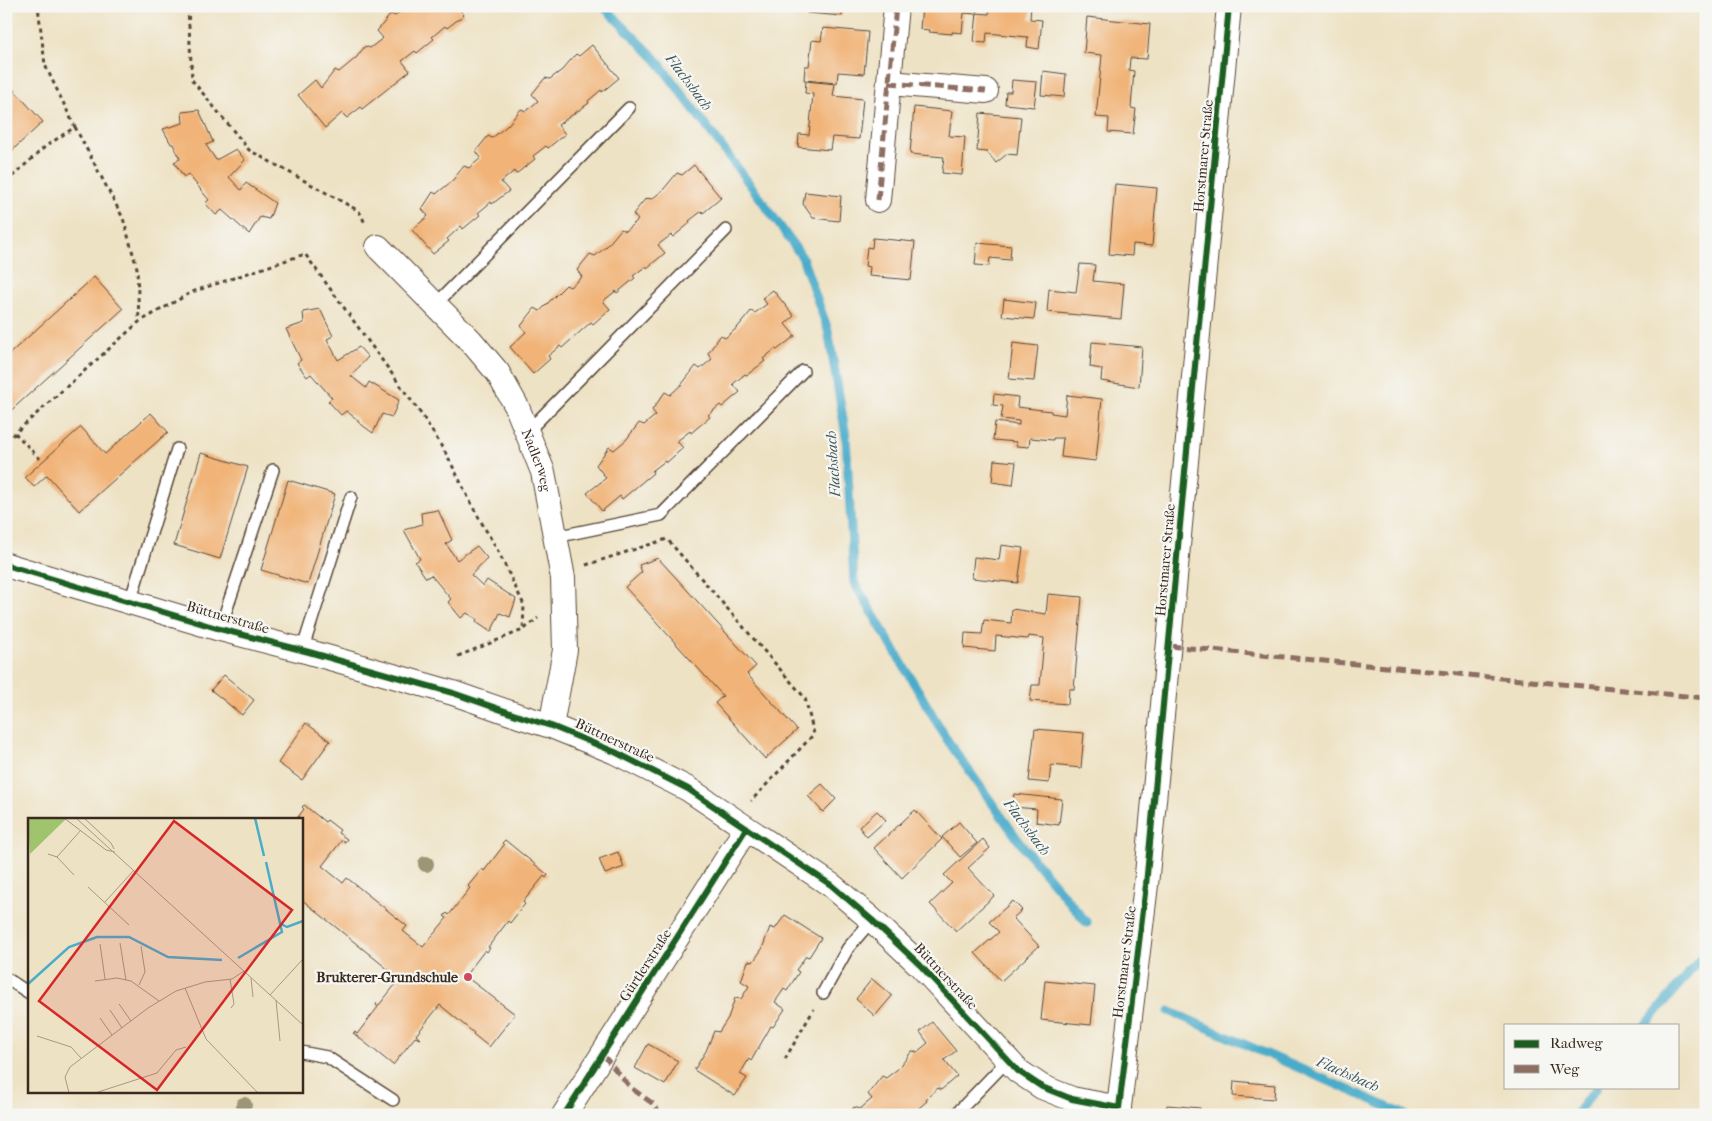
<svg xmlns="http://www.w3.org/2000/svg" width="1712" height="1121" viewBox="0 0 1712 1121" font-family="'IM FELL French Canon',serif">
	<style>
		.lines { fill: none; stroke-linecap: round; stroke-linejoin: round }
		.stream { stroke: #4bacca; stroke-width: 9 }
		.building { fill: #f1b377 }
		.service-casing { stroke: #564637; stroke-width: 14 }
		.minor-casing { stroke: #564637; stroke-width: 26 }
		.path { stroke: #564637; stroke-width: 3; stroke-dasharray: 4 4; stroke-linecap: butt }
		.service { stroke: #fff; stroke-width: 11 }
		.minor { stroke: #fff; stroke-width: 24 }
		.quiet { stroke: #8d6e63; stroke-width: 5; stroke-dasharray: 10 5; stroke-linecap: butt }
		.cycleway-casing { stroke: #f6f6f2; stroke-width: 9 }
		.cycleway { stroke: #1b5e20; stroke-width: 6 }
		.tree { fill: #9c9676 }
		.poi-dot { fill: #d1495b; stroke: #f6f6f2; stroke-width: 2 }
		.labels { text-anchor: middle; stroke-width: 4.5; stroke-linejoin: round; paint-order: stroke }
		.street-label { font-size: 14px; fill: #3b2a1e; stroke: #f6f6f2 }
		.poi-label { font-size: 14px; font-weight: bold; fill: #3b2a1e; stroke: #f6f6f2; text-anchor: end }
		.water-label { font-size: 15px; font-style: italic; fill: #41585a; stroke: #f6f6f2 }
		.inset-river { fill: none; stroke: #4bacca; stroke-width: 2.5 }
		.inset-road { fill: none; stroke: #a69882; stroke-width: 1 }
		.view { fill: #d62828; fill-opacity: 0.15; stroke: #d62828; stroke-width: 2.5 }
		.inset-edge { fill: none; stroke: #3b2a1e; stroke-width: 2.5 }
	</style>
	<rect width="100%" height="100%" fill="#f6f6f2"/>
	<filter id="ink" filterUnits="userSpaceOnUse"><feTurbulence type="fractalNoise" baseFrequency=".02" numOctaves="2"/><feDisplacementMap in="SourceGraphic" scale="10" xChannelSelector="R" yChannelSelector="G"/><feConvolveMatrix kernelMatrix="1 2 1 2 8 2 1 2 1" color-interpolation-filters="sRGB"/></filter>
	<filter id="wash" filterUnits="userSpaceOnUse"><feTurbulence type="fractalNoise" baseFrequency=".0096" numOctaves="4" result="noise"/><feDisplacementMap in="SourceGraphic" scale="20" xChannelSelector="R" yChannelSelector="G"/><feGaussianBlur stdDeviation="1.12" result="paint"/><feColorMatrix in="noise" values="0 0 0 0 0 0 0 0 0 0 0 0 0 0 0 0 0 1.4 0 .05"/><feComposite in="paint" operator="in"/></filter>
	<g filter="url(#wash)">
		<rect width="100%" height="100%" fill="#eee2c4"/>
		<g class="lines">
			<path class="stream" d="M603 6 656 59 760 198 802 257 828 330 846 436 854 582 948 741 1024 848 1087 923
				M1169 1011 1406 1115
				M1646 1025 1706 952
				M1575 1115 1597 1087"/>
		</g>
		<g id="blocks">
			<path class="building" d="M407 6H457L464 15 447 28 445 26 432 37 434 39 417 53 415 51 402 61 410 71 362 109 361 107 347 118 342 113 325 128 298 95 315 80 321 88 335 70 339 72 356 58 365 46 370 48 383 38 377 31 391 14 395 16Z
				M807 6H843L842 16 807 13Z
				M922 6H977L976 14 964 13 962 33 952 32V34L929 32V30L920 29Z
				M990 6H1031L1030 19 1042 20 1039 49 1027 47 1028 37 987 33 986 43 974 42 977 13 989 14Z
				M1087 17 1150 24 1147 59 1130 58 1129 70 1134 71 1131 108 1136 109 1133 134 1108 132 1109 118 1096 117 1102 55 1084 53Z
				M823 28 868 32 864 74 838 72 837 83 804 80 805 66H809L812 40 821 41Z
				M592 45 619 78 602 92 601 90 588 101 589 103 558 125 565 134 548 148 546 146 533 156 535 159 516 174 514 171 501 182 509 191 492 204 491 202 478 213 480 215 463 229 461 226 447 239 449 241 433 254 412 230 428 216 422 209 433 192 436 194 452 181 464 166 469 168 481 158 476 151 488 136 492 138 508 125 521 109 526 111 538 101 532 94 545 78 550 79 562 70 576 54 579 56Z
				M1043 71 1066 74 1064 97 1041 95Z
				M1012 80 1037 82 1034 107 1005 104 1006 92H1011Z
				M806 81 835 84 833 96 863 99 859 139 832 137 830 150 798 147 799 134 809 135 813 94 805 93Z
				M13 89 43 122 6 156V95Z
				M914 107 952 111 949 136 965 137 962 175 942 173 944 157 910 154Z
				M199 110 213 142 206 145 216 160 236 149 245 160 229 177 241 190 246 183 275 203 269 219 260 217 249 234 222 210 216 215 205 203 209 200 188 174 184 177 174 162 180 159 173 144H171L163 129 183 123 182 112Z
				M980 113 1021 117 1017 155 1007 154 996 163 987 152 977 151Z
				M694 165 721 198 703 213 702 211 689 221 690 223 673 237 671 235 658 245 665 253 647 268 646 266 633 276 635 278 617 293 616 291 603 301 610 309 593 324 591 322 562 348 560 346 548 356 550 359 533 374 510 347 526 332 521 326 535 308 540 311 566 285 570 287 582 277 577 270 590 254 595 256 607 246 621 229 625 231 638 220 633 214 646 198 652 199 663 190 677 173 682 175Z
				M1115 184 1157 188 1152 246 1133 244 1132 256 1109 254Z
				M805 192 841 196 839 221 813 218 803 204Z
				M873 238 915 242 911 280 869 276 870 267 865 266 867 247 872 248Z
				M977 243 1011 246 1010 260 990 258 989 266 975 265Z
				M1080 264 1095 265 1093 281 1124 284 1121 319 1047 312 1049 289 1076 292Z
				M94 277 123 309 6 415V357Z
				M773 290 794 316 785 324 795 336 777 350 775 349 763 359 765 361 747 375 745 374 733 384 740 392 722 407 720 405 708 415 710 417 691 433 690 431 677 441 683 448 666 463 665 461 652 471 653 473 622 499 620 496 602 511 587 493 606 478 596 465 609 447 614 450 626 440 639 423 644 425 656 415 652 410 665 392 670 395 682 384 696 366 700 369 712 359 708 353 721 335 725 338 737 328 751 311 755 313 767 304 762 298Z
				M1004 299 1036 303 1034 319 1002 316Z
				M320 309 333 336 327 339 338 360 359 347 368 357 351 376 366 388 369 382 399 400 392 417 382 414 373 433 358 422V420L346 411 341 415 328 401 332 398 311 374 307 377 297 363 301 360 286 329 304 323 303 312Z
				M1092 342 1142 347 1139 387 1101 381 1102 369 1090 367Z
				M1013 343 1038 346 1034 381 1009 379Z
				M994 394 1018 397 1017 407 1051 411V413L1065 415 1067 395 1102 399 1096 461 1061 457 1063 438H1053V440L1030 438 1029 447 1016 446V442L993 440 995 422 1019 425V421L1001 419 1003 406 993 405Z
				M151 413 168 432 79 511 47 475 34 487 25 477 81 427 105 454Z
				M201 453 248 467 220 559 174 545Z
				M994 460 1016 462 1013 485 992 482Z
				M288 480 335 494 308 584 261 570Z
				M438 510 452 540 446 544 457 560 477 546 487 558 471 575 483 586 487 580 516 599 510 617 500 613 491 632 476 622 477 619 467 613 461 618 448 602 451 599 431 575 426 578 415 562 420 559 404 530 422 524 421 513Z
				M1001 545 1023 548 1018 583 972 578 974 557 999 560Z
				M658 558 756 666 747 674 797 730 765 759 715 703 723 696 625 587 642 572 639 565Z
				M1048 594 1082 597 1074 689H1069L1068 704 1030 701 1032 685H1040L1044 638 1029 636 1028 639 996 636 995 651 964 648 965 633 982 634 984 620 1011 623 1012 609 1046 614Z
				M224 675 254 700 242 715 211 690Z
				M306 723 330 741 302 780 278 763Z
				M1035 729 1084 733 1081 768 1051 765 1049 783 1029 781Z
				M822 784 836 799 823 812 808 796Z
				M1014 794 1062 799 1059 825 1036 822 1037 809 1012 807Z
				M304 805 325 822 327 820 340 830 338 833 347 839 345 842 342 840 322 866 343 883 347 878 407 926 403 931 423 947 447 918 444 916 447 913 449 915 470 888 468 886 482 869 484 871 504 845 502 843 505 840 548 875 546 878 544 876 523 902 525 904 510 923 508 921 488 947 490 948 487 952 485 950 465 976 515 1014 489 1047 473 1034 474 1033 440 1005 416 1035 420 1039 415 1037 393 1065 353 1033 355 1032 357 1034 378 1007 376 1005 377 1003 379 1005 400 979 301 899V820H296L304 809 302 807Z
				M915 810 942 839 902 878 874 848Z
				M877 811 886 820 867 837 859 827Z
				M959 822 977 843 960 857 942 837Z
				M983 839 990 848 968 868 994 896 956 931 930 904 952 883 944 875Z
				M618 852 624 867 605 874 599 859Z
				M1013 901 1022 910 1013 918 1039 946 1001 981 975 953 999 932 989 922Z
				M785 915 821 938 809 957 806 956 796 970 799 972 787 991 784 989 775 1002 785 1009 773 1027 771 1026 751 1061 749 1059 740 1074 747 1078 735 1096 694 1070 706 1051 714 1031 719 1032 728 1018 735 998 741 999 749 986 741 981 748 961 753 962 762 949 770 927 775 929Z
				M872 979 892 996 875 1016 856 999Z
				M1045 981 1095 986 1091 1025 1041 1020Z
				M932 1022 956 1051 944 1060 957 1076 941 1090 938 1088 926 1099 927 1101 911 1115 908 1113 906 1115H848L854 1107 860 1109 872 1099 868 1094 882 1076 886 1078 899 1068 912 1051 917 1052 928 1043 920 1032Z
				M648 1044 678 1061 665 1085 635 1068Z
				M1234 1081 1275 1085 1274 1099 1233 1096Z
				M1167 1105 1200 1108V1111L1230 1113V1115H1166Z"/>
		</g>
	</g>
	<g filter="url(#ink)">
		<use href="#blocks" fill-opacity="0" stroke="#564637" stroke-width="1"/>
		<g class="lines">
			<defs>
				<path id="service" d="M436 304 629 108
					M528 431 726 230
					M555 537 661 515 803 371
					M130 602 177 449
					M220 629 273 470
					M302 651 351 497
					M6 978 29 993
					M823 993 848 948 872 920
					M301 1052 327 1057 393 1100
					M955 1115 1008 1060"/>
				<g id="minor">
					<path d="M889 83 986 91"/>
					<path d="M878 200 896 6"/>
					<path id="s1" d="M378 247 471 341 498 373 517 407 543 472 563 578 565 650 551 726"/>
					<path d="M6 565 220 629 309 652 453 693 519 716 551 726 615 752 688 789 831 885 872 920 920 965 1018 1071 1042 1087 1072 1099 1119 1108"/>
					<path d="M564 1115 746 829"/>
					<path d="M1118 1115 1146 885 1229 6"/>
				</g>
			</defs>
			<use href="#service" class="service-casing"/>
			<use href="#minor" class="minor-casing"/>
			<path class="path" d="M140 6 188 8 192 80 249 150 359 211 366 225
				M75 127 123 218 137 268 139 322
				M6 182 46 146 75 127 45 65 38 6
				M15 433 42 461
				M6 441 139 322 192 292 305 254 424 418 448 457 475 511 499 553 524 605 523 630
				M586 565 667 539 805 698 814 734 751 801
				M458 656 523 630 538 618
				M785 1059 814 1009"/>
			<use href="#service" class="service"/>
			<use href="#minor" class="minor"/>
			<path class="quiet" d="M889 83 986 91
				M878 200 896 6
				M1170 646 1706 698
				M603 1055 631 1088 652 1103 661 1115"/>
			<defs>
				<path id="cycleway" d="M6 565 220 629 309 652 453 693 519 716 551 726 615 752 688 789 831 885 872 920 920 965 1018 1071 1042 1087 1072 1099 1119 1108 1146 885 1229 6
					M564 1115 746 829"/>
			</defs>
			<use href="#cycleway" class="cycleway-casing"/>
			<use href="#cycleway" class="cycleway"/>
		</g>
		<g class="tree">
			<circle cx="426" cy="864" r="8"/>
			<circle cx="244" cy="1105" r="8"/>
		</g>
	</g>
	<circle class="poi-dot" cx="468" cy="977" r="5"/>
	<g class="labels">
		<g class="street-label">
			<text transform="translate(1203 156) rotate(-85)" y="5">Horstmarer Straße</text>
			<text dy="5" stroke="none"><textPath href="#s1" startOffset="270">Nadlerweg</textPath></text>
			<text transform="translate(1165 560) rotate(-85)" y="5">Horstmarer Straße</text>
			<text transform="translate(228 617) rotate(16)" y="5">Büttnerstraße</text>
			<text transform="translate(615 740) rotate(25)" y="5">Büttnerstraße</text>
			<text transform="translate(1124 962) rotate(-83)" y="5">Horstmarer Straße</text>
			<text transform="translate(645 965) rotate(-57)" y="5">Gürtlerstraße</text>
			<text transform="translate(946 976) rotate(47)" y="5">Büttnerstraße</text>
		</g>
		<g class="poi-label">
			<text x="458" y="982">Brukterer-Grundschule</text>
		</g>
		<g class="water-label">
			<text transform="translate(689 82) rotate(53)" y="5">Flachsbach</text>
			<text transform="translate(833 464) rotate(-94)" y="5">Flachsbach</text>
			<text transform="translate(1027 827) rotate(53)" y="5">Flachsbach</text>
			<text transform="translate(1348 1074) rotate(24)" y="5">Flachsbach</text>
		</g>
	</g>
	<g transform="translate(28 818)">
		<rect width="275" height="275" fill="#eee2c4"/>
		<path d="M0 0H36L38 1 2 36Z" fill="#a0c36d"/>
		<path class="inset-river" d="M227 0 236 38M253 106 259 109 275 103M210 140 254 114 238 44M0 166 41 129 69 119H101L140 139 194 142"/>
		<path class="inset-road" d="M36 0 78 32 87 34M48 0 275 207M56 0 83 25 86 31M20 36 29 39 46 57M29 39 53 12M60 69 101 107M77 84 106 52M92 125 98 162M72 126 77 161M223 160 225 179M202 161 206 186 203 190M67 163 89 160 103 163 131 183M111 167 117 154 113 128M157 170 178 221 230 275M242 177 275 141M248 182 252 223M91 186 103 203M82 192 94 210M72 200 84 217M9 218 43 229 53 240M41 275 37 259 42 249 120 190 148 173 177 164 204 161 216 153M67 275 129 255 148 232 158 229"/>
		<path class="view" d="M146 3 264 92 129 272 11 183Z"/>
		<rect width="275" height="275" class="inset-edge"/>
	</g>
	<rect width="1712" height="1121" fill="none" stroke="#f6f6f2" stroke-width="25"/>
	<rect x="1504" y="1024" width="175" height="65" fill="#f6f6f2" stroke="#aba49d"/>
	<rect x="1514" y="1040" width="25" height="8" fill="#1b5e20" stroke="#aba49d"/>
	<text x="1550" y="1048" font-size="15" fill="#3b2a1e">Radweg</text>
	<rect x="1514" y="1065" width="25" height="8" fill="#8d6e63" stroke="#aba49d"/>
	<text x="1550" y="1074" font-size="15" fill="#3b2a1e">Weg</text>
</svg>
